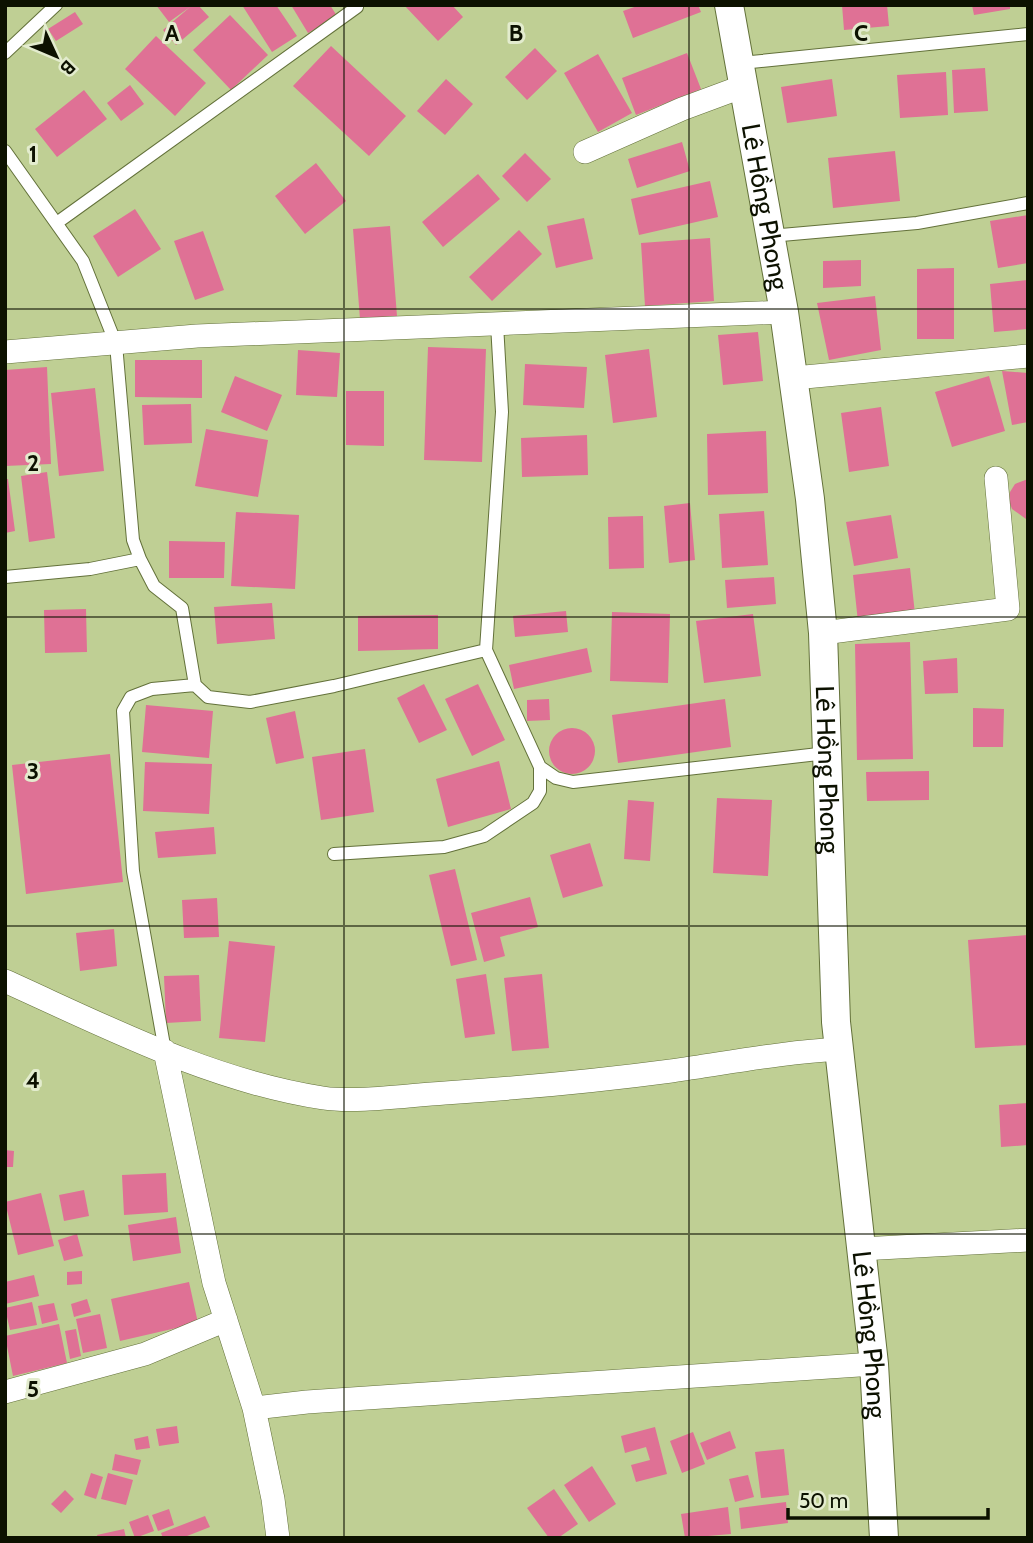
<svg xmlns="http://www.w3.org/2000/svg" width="1033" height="1543" viewBox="0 0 1033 1543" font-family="Cabin,sans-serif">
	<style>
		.building { fill: #df7195 }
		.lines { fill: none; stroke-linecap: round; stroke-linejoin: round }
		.service-casing { stroke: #63713a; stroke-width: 14 }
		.minor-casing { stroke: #63713a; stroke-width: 24 }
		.tertiary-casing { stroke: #63713a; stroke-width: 30 }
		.service { stroke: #fff; stroke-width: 12 }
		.minor { stroke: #fff; stroke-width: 23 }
		.tertiary { stroke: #fff; stroke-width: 28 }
		.grid { fill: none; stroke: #0c1100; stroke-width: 2; stroke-opacity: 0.55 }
		.labels { text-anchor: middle; stroke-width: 6; stroke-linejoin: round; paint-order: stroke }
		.street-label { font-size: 26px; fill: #0c1100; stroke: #e3ecce }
		.grid-label { font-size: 23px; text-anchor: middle; font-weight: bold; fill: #0c1100; stroke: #e3ecce; stroke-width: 6; stroke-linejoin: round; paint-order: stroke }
	</style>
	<rect width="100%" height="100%" fill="#bfcf94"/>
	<path class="building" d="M156 5H198L209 17 176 45 163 30 190 7 169 22Z
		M242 5H276L297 36 272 52Z
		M291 5H330L337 16 308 33Z
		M404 5H452L463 17 438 41Z
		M640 5H698L701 12 633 38 623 11Z
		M842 5H887L889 26 844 30Z
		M972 5H1010V9L974 15Z
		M75 12 83 24 56 41 48 29Z
		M230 15 268 55 231 90 193 50Z
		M156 36 206 83 175 116 125 69Z
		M331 46 406 116 369 156 293 86Z
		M535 48 557 71 527 100 505 77Z
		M687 53 701 89 636 115 622 78Z
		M598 54 632 113 598 132 564 73Z
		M985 68 988 111 954 113 952 70Z
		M946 72 948 115 900 118 897 75Z
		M446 79 473 104 445 135 417 111Z
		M832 79 837 116 787 123 781 87Z
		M130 85 144 104 121 121 107 103Z
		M84 90 107 119 57 157 35 129Z
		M682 142 690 171 637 188 628 159Z
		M895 151 900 201 833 208 828 158Z
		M525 153 551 179 527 202 502 176Z
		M316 163 346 201 305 234 275 196Z
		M478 174 500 199 443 247 422 222Z
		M710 181 718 217 639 235 631 199Z
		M135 209 161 249 118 277 93 236Z
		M1028 215V263L998 268 990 221Z
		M584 218 593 259 556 268 547 226Z
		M390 226 397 316 360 319 353 229Z
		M519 230 542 254 492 301 469 277Z
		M203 231 224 290 195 300 174 241Z
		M710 238 714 301 645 306 641 243Z
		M861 260V286L823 288V261Z
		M954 268V339H917V269Z
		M1027 280 1028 329 994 332 990 284Z
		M875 296 881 350 829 360 817 303Z
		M758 332 763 381 723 385 718 335Z
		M428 347 486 349 482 462 424 460Z
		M649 349 657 417 613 423 605 355Z
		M298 350 340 353 337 397 296 395Z
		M135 360H202V398L135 397Z
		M525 364 587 367 584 408 523 405Z
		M47 367 51 464 5 466V370Z
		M1002 371 1028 373V422L1012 425Z
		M235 376 282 395 267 431 221 412Z
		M989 376 1005 431 952 447 935 392Z
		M95 388 104 471 59 476 51 393Z
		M346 391H384V446L346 445Z
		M191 404 192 443 144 445 142 405Z
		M881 407 889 466 849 472 841 413Z
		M206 429 268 440 258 497 195 486Z
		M766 431 768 493 708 495 707 434Z
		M587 435 588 475 522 477 521 438Z
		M47 472 55 538 29 542 21 476Z
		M5 479H8L15 531 5 533Z
		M1028 479V518L1026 519 1012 509 1009 501 1010 492 1015 484Z
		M690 503 695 560 669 563 664 506Z
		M764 511 768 565 722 568 719 514Z
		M236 512 299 515 295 589 231 586Z
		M891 515 898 558 854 566 846 522Z
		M643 516 644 568 609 569 608 517Z
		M169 541 225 542 224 578H169Z
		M910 568 915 614 858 622 853 575Z
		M774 577 776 604 727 608 725 580Z
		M272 603 275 639 217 644 214 607Z
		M86 609 87 652 45 653 44 610Z
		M566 611 568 632 515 637 513 616Z
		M612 612 670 614 668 683 610 681Z
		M753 614 761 676 704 683 696 621Z
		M438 615V649L358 651V616Z
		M910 642 913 759 857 760 855 644Z
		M587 648 592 672 514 689 509 665Z
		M957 658 958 693 925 694 923 661Z
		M424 684 447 730 419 743 397 698Z
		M478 684 505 740 472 756 445 699Z
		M549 699 550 720 527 721V700Z
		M725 699 731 747 618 763 612 715Z
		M146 705 213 711 209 758 142 752Z
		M973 708 1004 709 1003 747H973Z
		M295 711 304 758 276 764 266 718Z
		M549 751a23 23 0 1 1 46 0a23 23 0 1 1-46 0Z
		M365 749 374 812 321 820 312 757Z
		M110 754 123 882 26 894 12 765Z
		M499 761 511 809 448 827 436 779Z
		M145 762 212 764 209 814 143 811Z
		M929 771V800L867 801 866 772Z
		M717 798 772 800 768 876 713 873Z
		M628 800 654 802 650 861 624 859Z
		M214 827 216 854 158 858 155 832Z
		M590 843 603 886 563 898 550 855Z
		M455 869 477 960 451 966 429 875Z
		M530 897 538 927 500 937 505 956 484 962 471 913Z
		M217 898 219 937 184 938 182 900Z
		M114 929 117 966 80 971 76 933Z
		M1027 935 1028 1045 975 1048 968 940Z
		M229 941 275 946 265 1042 219 1038Z
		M486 974 495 1034 465 1038 456 979Z
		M542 974 549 1048 512 1051 504 978Z
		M199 975 201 1021 166 1023 164 976Z
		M1028 1103V1145L1001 1147 999 1105Z
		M5 1150 14 1151 13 1167H5Z
		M166 1173 168 1212 124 1215 122 1175Z
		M84 1190 89 1216 64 1221 59 1195Z
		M41 1193 54 1246 18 1255 5 1202Z
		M176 1217 181 1253 133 1261 128 1225Z
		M77 1234 83 1256 64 1261 58 1240Z
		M82 1271V1284L67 1285V1272Z
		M34 1275 39 1296 5 1304V1282Z
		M189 1282 198 1323 120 1341 111 1299Z
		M87 1299 91 1312 74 1317 71 1304Z
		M32 1302 37 1325 10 1330 5 1308Z
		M54 1303 58 1320 42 1324 38 1306Z
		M100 1314 107 1348 83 1353 76 1319Z
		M59 1324 67 1363 13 1376 5 1336Z
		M76 1329 81 1356 70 1359 65 1331Z
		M177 1426 179 1443 159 1446 156 1429Z
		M655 1427 667 1474 636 1482 631 1465 650 1460 646 1447 625 1453 621 1436Z
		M730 1431 736 1448 707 1460 700 1443Z
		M693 1432 705 1464 682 1473 670 1441Z
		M148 1436 150 1448 136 1450 134 1439Z
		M784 1449 789 1495 761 1498 755 1452Z
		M115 1454 141 1460 137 1475 112 1470Z
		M592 1466 616 1504 589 1522 564 1485Z
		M91 1473 103 1477 96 1499 84 1495Z
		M108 1473 133 1480 126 1505 101 1499Z
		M748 1475 754 1497 735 1502 729 1479Z
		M554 1489 578 1524 558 1538H549L527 1508Z
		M65 1490 74 1499 61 1513 51 1504Z
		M786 1502 788 1523 741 1529 739 1508Z
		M728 1507 731 1534 685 1538 681 1514Z
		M169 1509 174 1525 158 1531 152 1515Z
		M148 1515 154 1531 135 1538 129 1522Z
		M205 1516 210 1527 182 1538H163L161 1533Z
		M124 1529 126 1538H98L97 1535Z"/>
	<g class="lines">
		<defs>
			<path id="service" d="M5 53 56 5
				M741 63 1028 34
				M5 151 83 261 116 344 133 540 140 559 154 586 182 608 195 685
				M58 222 357 7
				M770 236 917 223 1028 203
				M497 324 502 412 486 650 540 767 556 778 573 782 827 753
				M5 577 90 569 140 559
				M334 854 444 847 484 836 533 803 540 791V767
				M165 1051 133 871 123 711 131 697 152 689 195 685 208 697 250 702 334 686 486 650"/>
			<path id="minor" d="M585 152 682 109 744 86
				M5 352 197 336 784 312
				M794 378 1028 356
				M823 633 1008 609 996 478
				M5 981C107 1027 211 1081 323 1098 357 1103 409 1095 445 1093 520 1088 596 1081 671 1071 728 1063 783 1052 840 1049
				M165 1051 214 1283 254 1408 273 1499 278 1538
				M861 1249 1028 1240
				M5 1392 145 1354 226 1320
				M254 1408 307 1402 874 1364"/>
			<g id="tertiary">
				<path id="s1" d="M729 5 784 312 810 499 823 633 836 1022 874 1364 884 1538"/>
			</g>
		</defs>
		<use href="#service" class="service-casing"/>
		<use href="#minor" class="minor-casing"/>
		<use href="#tertiary" class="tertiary-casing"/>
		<use href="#service" class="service"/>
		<use href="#minor" class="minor"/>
		<use href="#tertiary" class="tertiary"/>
	</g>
	<path class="grid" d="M344 5V1538M689 5V1538M5 309H1028M5 617H1028M5 926H1028M5 1234H1028"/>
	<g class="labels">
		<g class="street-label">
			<text dy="9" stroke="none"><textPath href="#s1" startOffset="205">Lê Hồng Phong</textPath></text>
			<text dy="9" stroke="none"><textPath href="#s1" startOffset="772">Lê Hồng Phong</textPath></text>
			<text dy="9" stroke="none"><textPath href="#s1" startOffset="1339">Lê Hồng Phong</textPath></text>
		</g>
	</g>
	<g class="grid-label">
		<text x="172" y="41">A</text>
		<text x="516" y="41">B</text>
		<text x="861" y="41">C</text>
		<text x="33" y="162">1</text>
		<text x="33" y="471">2</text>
		<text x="33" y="779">3</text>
		<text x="33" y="1088">4</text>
		<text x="33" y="1397">5</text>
	</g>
	<rect width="1033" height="1543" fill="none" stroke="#0c1100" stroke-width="14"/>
	<g transform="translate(56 56) rotate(134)" stroke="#e3ecce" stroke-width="5" paint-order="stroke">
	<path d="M0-5L12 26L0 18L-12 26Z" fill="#0c1100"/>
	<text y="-10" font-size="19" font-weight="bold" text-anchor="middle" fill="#0c1100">B</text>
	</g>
	<path d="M788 1508v10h200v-10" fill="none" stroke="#0c1100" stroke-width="3.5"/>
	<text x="799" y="1508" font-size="21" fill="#0c1100" stroke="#e3ecce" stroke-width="5" paint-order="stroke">50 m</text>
</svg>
